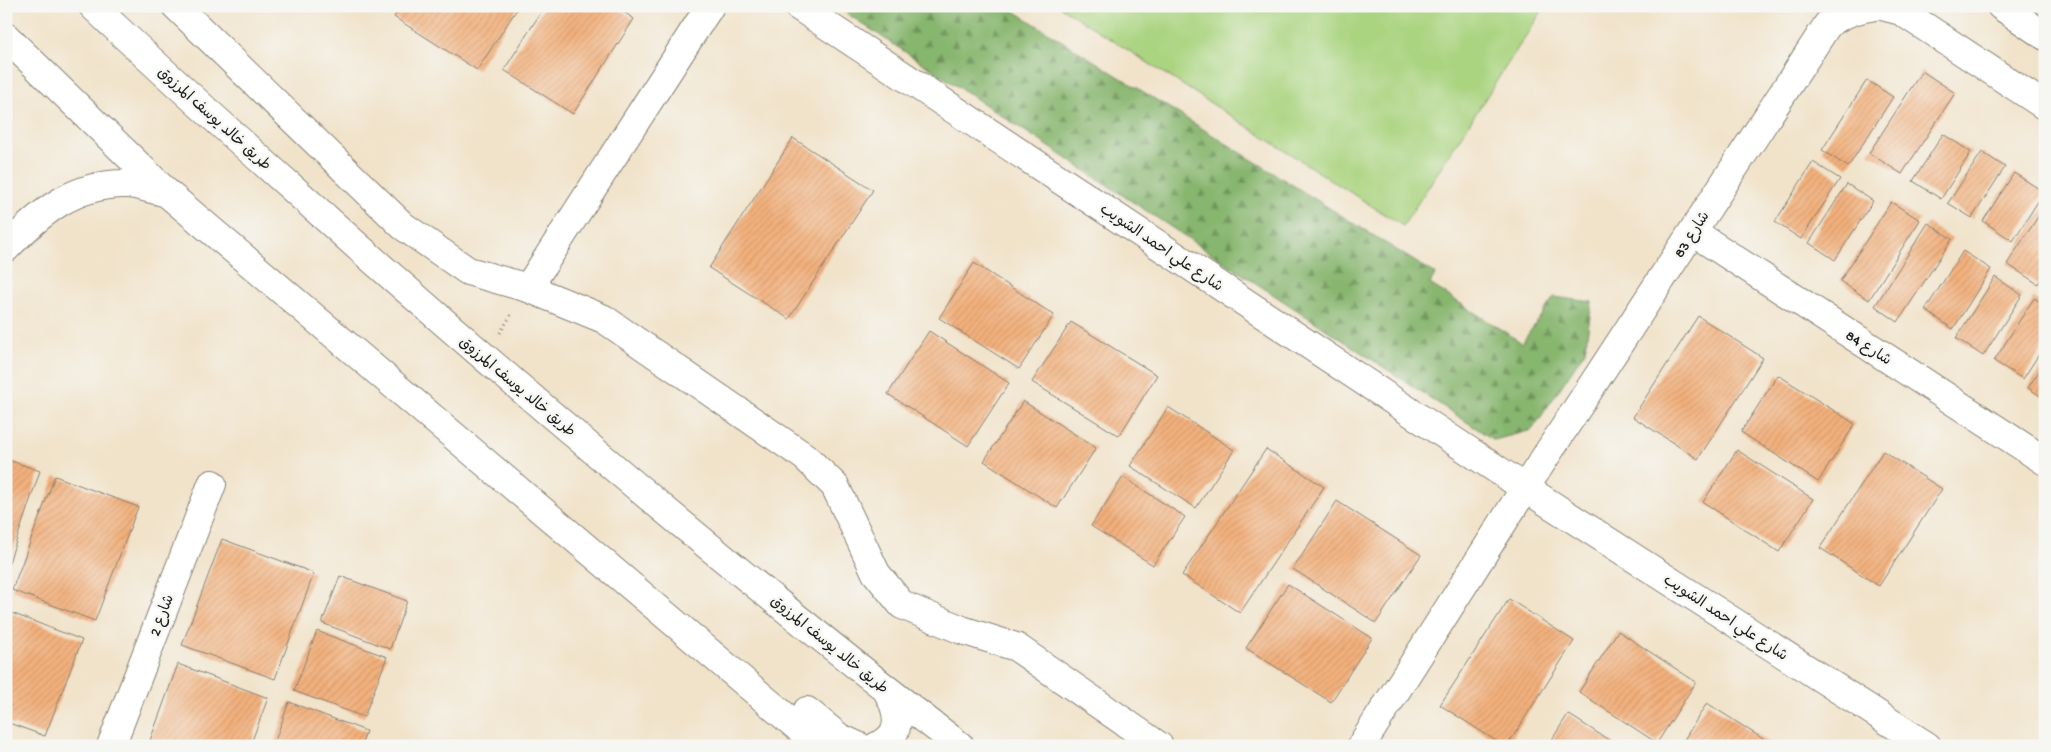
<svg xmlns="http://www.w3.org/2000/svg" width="2051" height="752" viewBox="0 0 2051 752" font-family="'Gochi Hand','Playpen Sans Arabic',sans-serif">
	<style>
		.forest { fill: url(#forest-firs); stroke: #526945 }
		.green { fill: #aad480; stroke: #63784e }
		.building { fill: url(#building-hatch) }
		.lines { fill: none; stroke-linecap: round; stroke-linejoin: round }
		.minor-casing { stroke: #868073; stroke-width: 30 }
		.major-casing { stroke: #868073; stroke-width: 30 }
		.highway-casing { stroke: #868073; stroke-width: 30 }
		.path { stroke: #868073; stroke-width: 3; stroke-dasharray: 1 4; stroke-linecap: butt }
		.minor { stroke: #fff; stroke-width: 28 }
		.major { stroke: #fff; stroke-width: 28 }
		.highway { stroke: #fff; stroke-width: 28 }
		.labels { text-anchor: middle; stroke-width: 5; stroke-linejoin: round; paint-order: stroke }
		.street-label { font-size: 15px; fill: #1c1c1c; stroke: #f6f6f2 }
	</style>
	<defs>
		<pattern id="forest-firs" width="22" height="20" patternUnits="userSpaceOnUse" patternTransform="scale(1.25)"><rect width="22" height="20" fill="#87b66e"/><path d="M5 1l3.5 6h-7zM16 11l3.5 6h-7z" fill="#6e935a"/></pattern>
		<pattern id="building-hatch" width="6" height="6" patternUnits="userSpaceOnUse" patternTransform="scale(1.25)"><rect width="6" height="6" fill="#f3b17d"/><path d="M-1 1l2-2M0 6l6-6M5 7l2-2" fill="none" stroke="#d0986b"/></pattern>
	</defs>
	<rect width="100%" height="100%" fill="#f6f6f2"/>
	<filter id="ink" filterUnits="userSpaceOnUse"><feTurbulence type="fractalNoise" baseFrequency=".02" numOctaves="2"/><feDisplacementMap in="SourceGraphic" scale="10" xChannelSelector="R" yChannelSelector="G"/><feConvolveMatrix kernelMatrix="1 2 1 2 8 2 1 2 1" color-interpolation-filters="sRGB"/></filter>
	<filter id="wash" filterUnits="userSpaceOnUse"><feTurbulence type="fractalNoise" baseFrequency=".0096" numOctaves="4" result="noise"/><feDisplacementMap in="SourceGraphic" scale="20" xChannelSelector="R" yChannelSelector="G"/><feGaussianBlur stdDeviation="1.12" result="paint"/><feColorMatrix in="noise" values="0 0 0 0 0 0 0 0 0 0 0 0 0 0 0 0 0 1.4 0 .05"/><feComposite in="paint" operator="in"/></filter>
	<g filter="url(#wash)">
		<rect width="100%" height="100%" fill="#f1e3ca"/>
		<path class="forest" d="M841 6H1006L1435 274 1430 284 1522 343 1554 297 1592 302 1585 351 1532 430 1494 440 840 9Z"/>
		<path class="green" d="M1059 6H1545L1403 226Z"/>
		<g id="blocks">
			<path class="building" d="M401 6H519L477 70 394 17Z
				M545 6H615L634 19 573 114 504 70Z
				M1922 71 1955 93 1902 174 1869 153Z
				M1867 80 1893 97 1848 167 1822 150Z
				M1943 134 1971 152 1941 199 1913 181Z
				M793 138 873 190 789 319 709 268Z
				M1982 152 2005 167 1972 218 1948 203Z
				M1813 162 1840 179 1801 239 1775 222Z
				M2014 173 2044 192 2013 241 1983 221Z
				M1847 184 1873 201 1835 260 1809 243Z
				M1891 202 1920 220 1869 300 1840 281Z
				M2045 206V272L2038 284 2007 264Z
				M1928 223 1952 239 1898 322 1875 306Z
				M1963 251 1991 269 1953 329 1925 310Z
				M974 263 1054 315 1019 369 939 318Z
				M1995 277 2022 295 1983 356 1956 338Z
				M2034 298 2045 305V345L2023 379 1994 361Z
				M1698 316 1763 358 1698 459 1633 417Z
				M1071 322 1157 375 1119 436 1032 382Z
				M929 331 1009 383 968 446 888 394Z
				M2045 362V399L2028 388Z
				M1778 375 1855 424 1818 482 1741 432Z
				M1023 401 1096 448 1057 508 984 461Z
				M1168 407 1234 450 1196 508 1130 466Z
				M1266 449 1324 487 1240 613 1182 575Z
				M1737 450 1813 499 1779 552 1703 502Z
				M1883 451 1942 489 1879 586 1820 548Z
				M6 459 40 471 7 568 6 567Z
				M55 476 138 507 95 621 12 590Z
				M1123 477 1185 517 1153 565 1091 526Z
				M1337 501 1421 555 1376 623 1293 569Z
				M222 539 314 573 275 679 182 645Z
				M340 576 407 601 390 649 322 623Z
				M1288 584 1372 638 1331 702 1246 648Z
				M1509 599 1574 641 1507 746H1504L1440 705Z
				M9 612 82 640 45 736 6 722V620Z
				M317 631 387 657 364 717 294 691Z
				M1618 631 1696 682 1657 743 1579 692Z
				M178 664 268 698 250 746H148Z
				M289 702 366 731 361 746H273Z
				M1707 703 1774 746H1680Z
				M1568 714 1618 746H1548Z"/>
		</g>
	</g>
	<g filter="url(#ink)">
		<use href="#blocks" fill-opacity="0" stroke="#868073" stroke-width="1"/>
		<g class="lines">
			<defs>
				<path id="minor" d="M176 6 403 226 468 271 528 288 604 319 805 457 835 486 876 573 902 605 962 630 1016 647 1159 746
					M798 6 1525 488 1927 746
					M1882 6 1901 11 2045 106
					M2001 6 2045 36
					M1693 232 2045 461
					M528 288 710 6
					M111 746 212 484
					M1361 746 1525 488 1828 24C1843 13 1857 8 1875 6"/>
				<path id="major" d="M93 6C179 88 268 166 356 245 552 418 752 587 960 746
					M6 37 167 193 820 746
					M6 248C40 213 73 184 125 184 138 184 154 190 167 193
					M807 711 840 738 858 746
					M877 746C906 735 898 709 886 689"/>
				<path id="highway" d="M97 6 110 22"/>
			</defs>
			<use href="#minor" class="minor-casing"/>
			<use href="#major" class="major-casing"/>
			<use href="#highway" class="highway-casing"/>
			<path class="path" d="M500 333 513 312"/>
			<use href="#minor" class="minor"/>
			<use href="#major" class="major"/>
			<use href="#highway" class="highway"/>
		</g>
	</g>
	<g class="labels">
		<g class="street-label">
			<text transform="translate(215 118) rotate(42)" y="5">طريق خالد يوسف المرزوق</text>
			<text transform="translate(1691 234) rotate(-57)" y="5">شارع 83</text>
			<text transform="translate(1162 247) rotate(34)" y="5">شارع علي احمد الشويب</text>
			<text transform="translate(1869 347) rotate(33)" y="5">شارع 84</text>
			<text transform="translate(518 386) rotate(40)" y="5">طريق خالد يوسف المرزوق</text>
			<text transform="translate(161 615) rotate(-69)" y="5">شارع 2</text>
			<text transform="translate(1726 617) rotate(33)" y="5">شارع علي احمد الشويب</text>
			<text transform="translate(830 644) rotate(39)" y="5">طريق خالد يوسف المرزوق</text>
		</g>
	</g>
	<rect width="2051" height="752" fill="none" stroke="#f6f6f2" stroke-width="25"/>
</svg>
